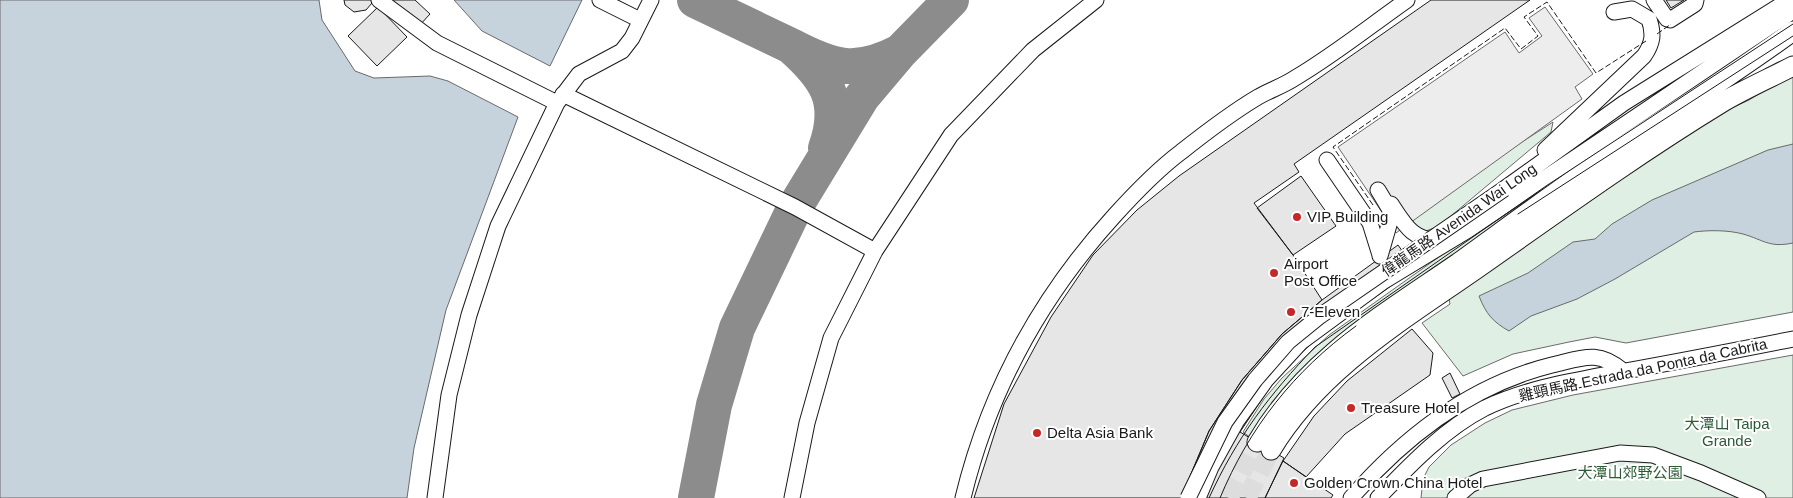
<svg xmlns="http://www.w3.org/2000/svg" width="1793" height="498" viewBox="0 0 1793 498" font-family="Arial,'Noto Sans SC',sans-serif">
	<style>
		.green { fill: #e0efe3; stroke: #6a6a6a }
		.parking { fill: #ededed; stroke: #6a6a6a }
		.water { fill: #c6d2dc; stroke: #6a6a6a }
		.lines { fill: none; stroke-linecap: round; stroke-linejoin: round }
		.taxiway { stroke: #8c8c8c; stroke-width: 36 }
		.building { fill: #e6e6e6; stroke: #1a1a1a }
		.major-tunnel { stroke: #ddd; stroke-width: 19; stroke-dasharray: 19 9; stroke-linecap: butt }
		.minor-casing { stroke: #1a1a1a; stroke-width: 17 }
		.major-casing { stroke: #1a1a1a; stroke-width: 21 }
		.minor { stroke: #fff; stroke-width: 15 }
		.major { stroke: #fff; stroke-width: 19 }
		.tram { stroke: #1a1a1a; stroke-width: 1 }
		.minor-bridge-casing { stroke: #1a1a1a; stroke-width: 17; stroke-linecap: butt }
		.minor-bridge { stroke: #fff; stroke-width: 15 }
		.fence { stroke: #1a1a1a; stroke-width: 1; stroke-dasharray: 6 2.5; stroke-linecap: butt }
		.poi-dot { fill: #c62828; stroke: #fff; stroke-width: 2 }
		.labels { text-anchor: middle; stroke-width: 4; stroke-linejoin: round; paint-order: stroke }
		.poi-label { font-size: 15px; fill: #1a1a1a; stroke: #fff; text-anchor: start }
		.street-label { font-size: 15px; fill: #1a1a1a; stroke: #fff }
		.park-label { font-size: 15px; fill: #2b5a34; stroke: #fff }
	</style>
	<rect width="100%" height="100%" fill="#fff"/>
	<path class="green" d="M1762 42 1251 438 1243 432 1264 399 1282 378 1329 335 1491 220 1749 48Z
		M1793 73V312L1626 343 1595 337 1569 342 1513 354 1463 376 1422 323 1450 304 1449 299 1710 118 1749 100Z
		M1553 122 1551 132 1439 226 1426 231 1412 227 1406 217Z
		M1793 355V498H1421L1423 479 1429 467 1451 445 1485 423 1512 410 1573 395Z"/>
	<path class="parking" d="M1545 7 1593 74 1575 87 1582 99 1396 233 1338 147 1505 32 1519 53 1542 36 1529 18Z"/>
	<path class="water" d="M0 0H319L322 20 355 71 374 78 430 76 448 81 518 117 446 310 414 448 407 498H0Z
		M454 0H582L550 66 482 31Z
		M1793 144V243C1769 248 1764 240 1743 234 1728 230 1709 230 1694 232L1615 279 1577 299 1531 316 1509 331C1493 322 1486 314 1479 296L1528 273 1573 242 1595 239 1612 224 1652 200 1768 150Z"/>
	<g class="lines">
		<path class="taxiway" d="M695 0 791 46
			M826 148C843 101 826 77 791 46 833 68 856 75 900 52
			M696 498 714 405 737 328 795 207 862 97 900 52 951 0"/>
	</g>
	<path class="building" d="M344 0H372V3L366 10 354 12 345 5Z
		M390 0H415L430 14 418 27Z
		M1431 0H1530L1294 164 1299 172 1254 203 1293 255 1322 300 1282 334 1242 380 1209 431 1181 498H974L1004 404 1051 317 1093 255 1137 210 1179 176Z
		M1666 0H1684L1671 8Z
		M378 7 407 37 377 66 348 36Z
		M1301 176 1336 226 1293 255 1257 208Z
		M1398 245 1415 269 1320 336 1301 353 1272 384 1240 432 1284 458 1265 498H1181L1209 431 1242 380 1282 334 1322 300Z
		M1412 329 1433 353 1430 375 1345 434 1306 477 1283 461 1314 416 1347 381Z
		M1450 373 1460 394 1452 398 1442 378Z
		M1283 461 1333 495 1331 498H1265Z"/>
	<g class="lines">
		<path class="major-tunnel" d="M1229 498 1257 442
			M1247 498 1271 450"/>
		<defs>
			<path id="minor" d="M379 0 437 43 557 103
				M600 0 640 20
				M1654 0 1667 19 1670 20 1695 4 1696 0
				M563 94 795 207 875 251
				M1545 150 1644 56C1653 43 1654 34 1649 19L1632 9 1614 12
				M1327 160 1370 223 1380 255
				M1504 189 1624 103 1789 0
				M1378 190 1390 210 1391 218 1380 256
				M1391 204C1405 225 1412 240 1439 241
				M435 498 449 395 469 315 498 226 557 103 579 74 622 51 632 38 651 0
				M792 498 807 423 831 338 875 251 951 135 1033 50 1096 0
				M963 498C989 391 1041 296 1115 215 1135 193 1157 170 1181 152 1205 133 1231 113 1258 97 1270 90 1283 86 1295 78 1334 55 1370 26 1407 0
				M1198 498 1211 467 1236 422 1266 380 1301 342 1384 281 1468 230 1793 11
				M1351 498C1405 436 1471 385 1552 365 1582 358 1598 349 1623 371
				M1378 498C1410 465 1444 429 1485 408 1529 387 1578 380 1625 371 1681 361 1737 350 1793 339
				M1455 498 1470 485 1483 479 1620 453 1653 455 1701 473 1758 498"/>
			<path id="major" d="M1257 442C1306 359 1381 316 1458 263 1512 224 1566 184 1621 147 1679 109 1737 72 1793 31
				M1271 450C1321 367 1407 318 1485 263 1563 208 1641 152 1723 102 1745 89 1770 78 1793 66"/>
		</defs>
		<use href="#minor" class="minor-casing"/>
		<use href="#major" class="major-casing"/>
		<use href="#minor" class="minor"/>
		<use href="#major" class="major"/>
		<path class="tram" d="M1518 214 1793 36
			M1209 498C1237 437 1269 395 1315 347L1546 186 1793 24
			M1220 498C1249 428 1294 371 1356 326"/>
		<defs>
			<path id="minor-bridge" d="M1188 498 1225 422 1255 380 1288 342 1320 316 1504 189"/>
		</defs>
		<use href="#minor-bridge" class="minor-bridge-casing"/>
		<use href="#minor-bridge" class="minor-bridge"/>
		<path class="fence" d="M1657 34 1671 24
			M1373 205 1333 147 1505 28 1521 49 1538 36 1524 17 1547 2 1596 73 1646 41"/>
	</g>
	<g class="poi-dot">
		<circle cx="1297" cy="217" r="5"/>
		<circle cx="1274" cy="273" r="5"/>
		<circle cx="1291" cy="312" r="5"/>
		<circle cx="1351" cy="408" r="5"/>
		<circle cx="1037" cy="433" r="5"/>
		<circle cx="1294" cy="483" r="5"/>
	</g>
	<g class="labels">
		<g class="poi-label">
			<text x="1307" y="222">VIP Building</text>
			<text x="1284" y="269">Airport<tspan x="1284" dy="17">Post Office</tspan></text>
			<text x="1301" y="317">7-Eleven</text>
			<text x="1361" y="413">Treasure Hotel</text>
			<text x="1047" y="438">Delta Asia Bank</text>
			<text x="1304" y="488">Golden Crown China Hotel</text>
		</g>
		<g class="street-label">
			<text transform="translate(1459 220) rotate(-35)" y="5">偉龍馬路 Avenida Wai Long</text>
			<text transform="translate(1643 370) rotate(-12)" y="5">雞頸馬路 Estrada da Ponta da Cabrita</text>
		</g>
		<g class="park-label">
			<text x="1727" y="429">大潭山 Taipa<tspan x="1727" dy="17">Grande</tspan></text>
			<text x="1630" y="478">大潭山郊野公園</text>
		</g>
	</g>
</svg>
